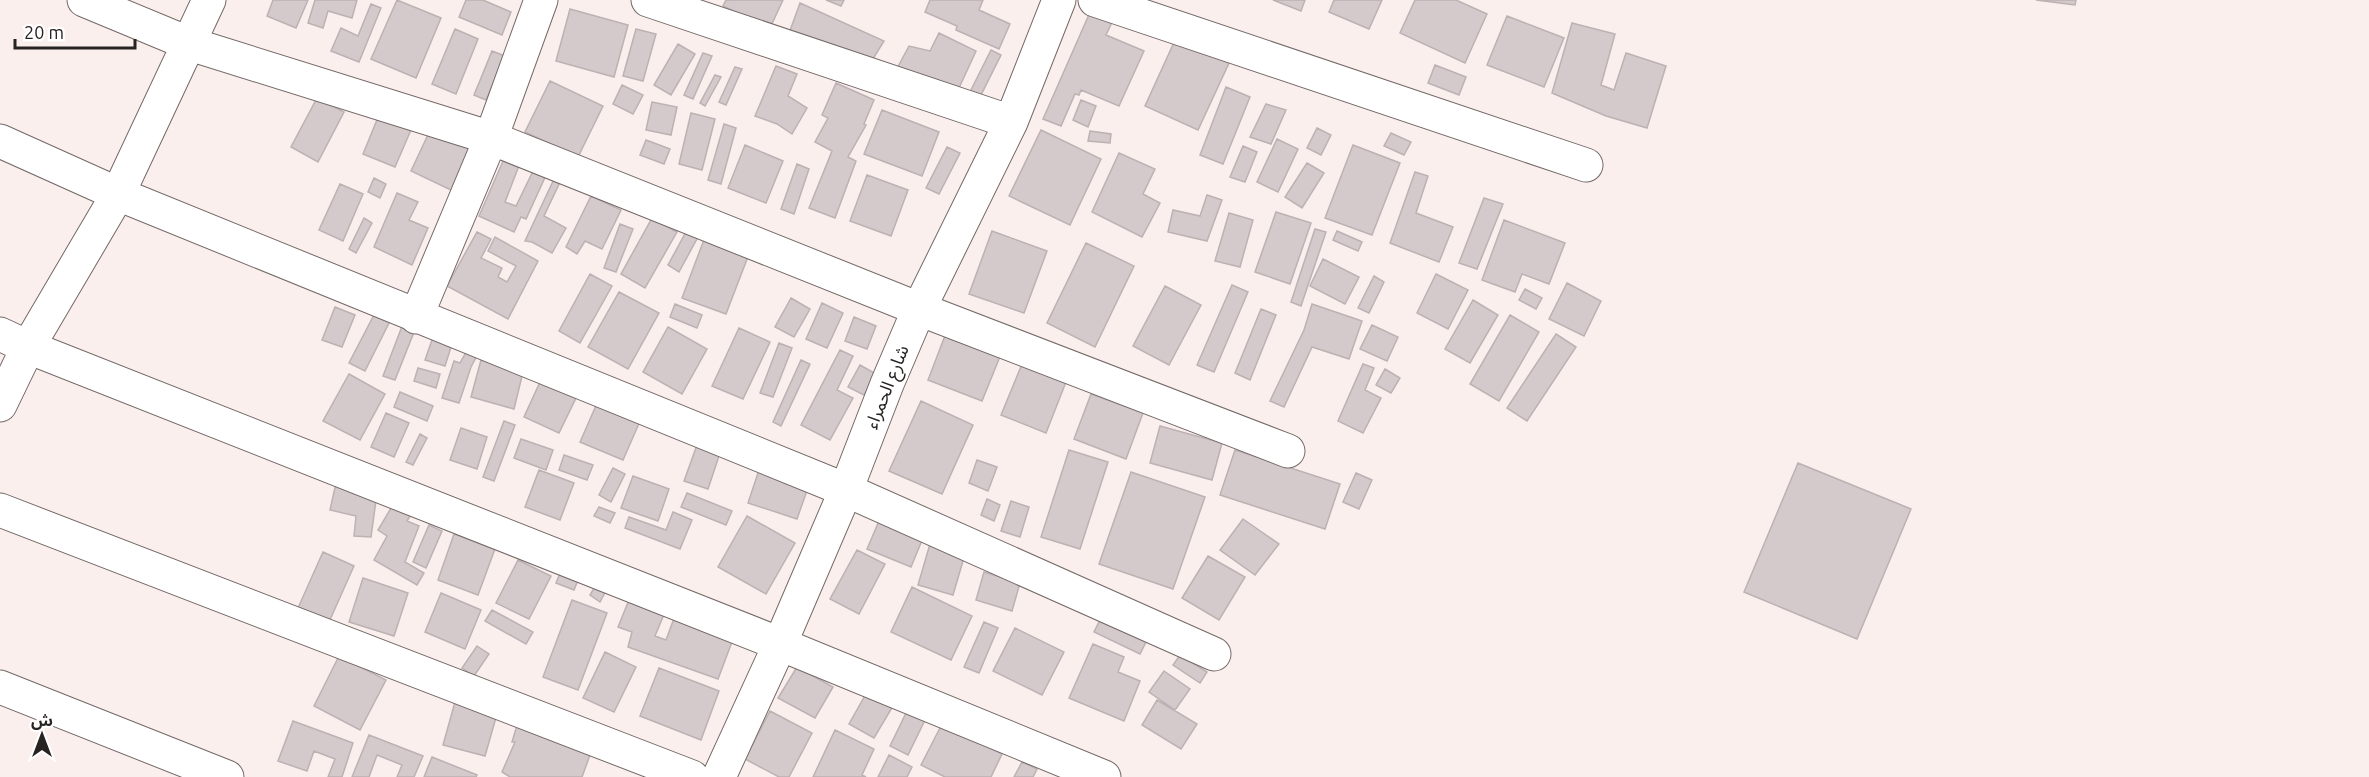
<svg xmlns="http://www.w3.org/2000/svg" width="2369" height="777" viewBox="0 0 2369 777" font-family="Ubuntu,'Noto Sans Arabic',sans-serif">
	<style>
		.building { fill: #d4c9cb; stroke: #bcb1b3; stroke-width: 1.5 }
		.lines { fill: none; stroke-linecap: round; stroke-linejoin: round }
		.minor-casing { stroke: #736967; stroke-width: 35 }
		.minor { stroke: #fff; stroke-width: 33 }
		.labels { text-anchor: middle; stroke-width: 5; stroke-linejoin: round; paint-order: stroke }
		.street-label { font-size: 18px; fill: #272322; stroke: #fff }
	</style>
	<rect width="100%" height="100%" fill="#fbefed"/>
	<path class="building" d="M273 0H308L296 28 267 16Z
		M315 0H357L352 18 328 11 323 28 308 23Z
		M397 0 441 18 416 78 371 59Z
		M466 0H483L511 12 502 35 459 17Z
		M726 0H783L770 28 723 6Z
		M826 0H844L841 6Z
		M930 0H983L979 10 1010 24 999 49 956 30 957 26 925 12Z
		M1273 0H1305L1301 11Z
		M1334 0H1382L1369 29 1329 12Z
		M1415 0H1456L1487 14 1465 63 1400 33Z
		M2036 0H2076L2075 5Z
		M800 3 884 41 871 62 788 36Z
		M371 4 381 8 359 62 331 51 341 28 358 36Z
		M570 9 628 25 614 77 556 61Z
		M1091 10 1113 20 1106 35 1144 51 1119 106 1081 90 1079 95 1075 94 1061 126 1043 119Z
		M1507 16 1564 38 1544 87 1487 65Z
		M1572 23 1615 34 1601 85 1614 90 1626 53 1666 66 1647 128 1606 116 1552 93Z
		M455 29 478 39 456 94 432 84Z
		M636 29 656 34 643 81 623 76Z
		M939 33 976 51 959 88 893 76 909 46 930 51Z
		M1176 38 1229 63 1198 130 1145 106Z
		M678 44 695 54 671 95 654 85Z
		M991 50 1001 55 980 97 970 92Z
		M492 51 505 56 486 100 474 95Z
		M703 53 712 56 693 99 684 95Z
		M1435 65 1466 77 1459 95 1428 83Z
		M776 66 797 74 788 96 807 108 792 134 777 124 755 116Z
		M735 67 742 69 726 105 719 102Z
		M715 75 721 77 705 106 700 103Z
		M550 81 603 106 578 157 525 132Z
		M836 83 874 100 864 124 866 125 848 157 856 161 835 218 809 208 832 151 815 142 828 118 822 115Z
		M622 85 643 95 633 114 613 104Z
		M1226 87 1250 97 1223 164 1200 155Z
		M317 98 344 112 318 162 291 147Z
		M1081 100 1096 106 1088 127 1073 120Z
		M652 102 677 107 671 135 646 130Z
		M1266 104 1286 110 1271 144 1250 137Z
		M381 110 414 123 395 167 363 154Z
		M882 110 939 132 922 176 864 154Z
		M691 113 715 119 702 170 679 164Z
		M434 122 478 143 455 192 411 171Z
		M724 124 736 128 721 184 708 180Z
		M1317 128 1331 135 1321 155 1307 148Z
		M1041 130 1101 159 1070 225 1009 196Z
		M1090 131 1111 134 1110 143 1088 141Z
		M1391 133 1411 142 1404 155 1384 146Z
		M1277 139 1298 149 1278 192 1257 182Z
		M646 140 670 149 664 164 640 155Z
		M745 145 783 161 766 203 728 188Z
		M1353 145 1400 163 1372 235 1325 218Z
		M1243 146 1257 152 1245 182 1230 177Z
		M947 147 960 153 939 194 926 188Z
		M507 152 522 158 505 202 516 206 535 167 547 173 526 219 521 217 514 232 479 216Z
		M1119 153 1155 169 1143 194 1160 203 1142 237 1092 212Z
		M1307 163 1324 173 1302 208 1285 197Z
		M797 164 809 169 794 214 781 209Z
		M1415 172 1428 176 1416 213 1453 227 1439 262 1390 243Z
		M867 175 908 190 891 236 850 221Z
		M555 177 561 180 544 216 566 228 552 253 532 242 525 241Z
		M374 178 386 184 380 198 368 192Z
		M340 184 363 194 343 241 319 230Z
		M397 193 418 202 409 220 428 228 412 265 374 247Z
		M1207 195 1222 200 1207 241 1168 232 1173 210 1200 216Z
		M591 196 621 210 602 249 585 241 577 254 566 247Z
		M1484 198 1503 204 1477 269 1459 263Z
		M1276 212 1311 223 1290 284 1255 272Z
		M1229 213 1253 220 1240 267 1215 261Z
		M364 218 372 223 356 253 349 249Z
		M652 218 677 232 645 288 621 274Z
		M1504 220 1565 243 1549 284 1522 274 1515 292 1482 280Z
		M620 224 633 229 616 272 604 268Z
		M1315 229 1326 232 1301 306 1291 302Z
		M687 230 698 237 679 272 668 265Z
		M992 231 1047 251 1024 313 969 294Z
		M1337 231 1362 242 1358 251 1333 240Z
		M477 232 491 239 481 258 502 268 498 277 507 282 516 266 488 251 495 237 538 261 508 319 447 286Z
		M705 237 749 254 726 314 682 298Z
		M1086 243 1134 266 1095 347 1047 323Z
		M1323 259 1359 277 1345 304 1310 286Z
		M590 274 612 286 580 343 559 331Z
		M1436 274 1468 290 1448 329 1417 313Z
		M1374 276 1384 282 1369 313 1358 308Z
		M1567 283 1601 301 1584 336 1549 319Z
		M1232 285 1248 292 1214 372 1197 365Z
		M1165 286 1201 305 1169 365 1133 346Z
		M1525 289 1542 298 1536 309 1519 300Z
		M619 292 659 313 628 369 588 347Z
		M791 298 810 309 794 337 775 327Z
		M1473 300 1498 315 1470 363 1445 349Z
		M822 303 843 313 827 348 806 339Z
		M675 304 702 315 697 328 670 317Z
		M1312 304 1362 321 1349 359 1312 347 1284 407 1270 401 1304 330Z
		M335 307 355 315 342 347 322 340Z
		M1261 309 1276 315 1250 380 1235 373Z
		M376 311 391 319 365 371 349 363Z
		M1510 315 1539 332 1499 401 1470 384Z
		M854 317 876 326 867 349 845 341Z
		M404 321 416 327 395 380 383 376Z
		M1372 325 1398 337 1387 361 1360 349Z
		M668 327 707 349 682 394 643 372Z
		M739 328 770 342 743 399 712 386Z
		M946 333 1001 354 982 401 928 380Z
		M1556 334 1576 347 1527 421 1507 408Z
		M433 337 452 344 445 366 425 360Z
		M471 343 481 348 471 367 459 403 442 398 454 361 460 363Z
		M779 343 792 348 773 397 760 393Z
		M840 350 853 356 837 390 853 398 830 440 801 425Z
		M481 360 523 372 514 409 471 397Z
		M801 360 810 364 781 426 773 422Z
		M1022 364 1066 382 1046 433 1001 415Z
		M1363 364 1374 368 1365 390 1381 398 1363 433 1338 421Z
		M860 365 876 374 864 395 848 387Z
		M418 368 440 374 436 388 414 381Z
		M1385 369 1400 378 1391 393 1376 385Z
		M349 374 385 394 360 440 323 421Z
		M540 382 576 398 559 433 524 417Z
		M400 392 433 406 427 421 394 407Z
		M1091 394 1143 413 1126 459 1074 439Z
		M598 401 641 419 623 460 580 442Z
		M921 401 973 425 942 494 889 471Z
		M386 413 409 423 394 457 371 447Z
		M504 421 515 425 494 481 483 477Z
		M1160 426 1222 443 1212 480 1150 463Z
		M461 428 487 437 477 469 450 460Z
		M420 434 427 438 413 465 406 462Z
		M521 439 553 450 546 470 514 458Z
		M697 445 720 453 708 489 684 481Z
		M1069 450 1108 462 1080 549 1041 537Z
		M1235 450 1340 484 1325 529 1220 495Z
		M564 455 593 465 587 480 559 470Z
		M977 460 997 467 988 491 969 483Z
		M1798 463 1911 509 1857 639 1744 592Z
		M761 464 810 482 797 519 748 503Z
		M613 468 625 474 611 502 599 495Z
		M539 470 574 483 560 520 525 507Z
		M1131 472 1205 497 1173 589 1099 564Z
		M1356 473 1372 480 1359 509 1343 502Z
		M633 476 669 489 658 521 621 508Z
		M336 483 377 493 371 537 354 536 356 516 330 510Z
		M687 493 732 511 726 525 681 507Z
		M987 499 1000 505 994 521 981 515Z
		M1011 501 1029 507 1020 537 1001 531Z
		M394 503 412 513 407 521 419 526 405 562 424 573 417 585 374 560 387 536 378 530Z
		M599 507 615 513 610 523 594 516Z
		M673 512 692 520 680 549 625 528 629 517 666 530Z
		M747 516 795 543 766 594 718 567Z
		M1243 519 1279 544 1255 575 1220 550Z
		M879 521 923 538 911 567 867 549Z
		M429 525 442 531 426 568 413 562Z
		M454 534 495 549 478 595 438 580Z
		M930 544 965 554 953 595 918 585Z
		M857 550 885 564 859 614 830 599Z
		M323 552 354 566 329 622 298 608Z
		M1208 556 1245 577 1219 620 1182 598Z
		M518 560 551 576 529 619 496 603Z
		M562 568 580 575 574 590 556 583Z
		M984 572 1020 583 1012 611 976 600Z
		M363 578 408 593 394 636 349 622Z
		M597 583 607 589 600 602 590 595Z
		M912 587 972 616 951 660 891 632Z
		M633 590 668 605 655 636 666 640 676 613 735 634 718 679 628 647 632 632 618 627Z
		M441 593 481 610 465 649 425 632Z
		M572 600 607 613 578 690 543 677Z
		M492 610 533 632 526 644 485 621Z
		M1105 610 1151 632 1140 654 1094 632Z
		M984 622 998 628 979 673 964 667Z
		M1015 628 1064 652 1042 695 993 671Z
		M1093 644 1124 657 1118 672 1140 681 1124 721 1069 698Z
		M477 646 489 654 474 676 462 668Z
		M605 652 636 667 614 712 583 698Z
		M1180 655 1207 672 1200 683 1173 665Z
		M339 656 386 680 360 730 314 706Z
		M797 667 833 687 815 718 778 698Z
		M659 668 719 691 701 740 640 716Z
		M1164 671 1190 689 1175 710 1149 692Z
		M867 692 893 706 874 738 849 724Z
		M1157 700 1197 724 1181 749 1142 725Z
		M455 702 497 714 485 756 443 745Z
		M770 711 812 733 789 777H779L745 759Z
		M907 711 925 720 908 755 890 746Z
		M293 721 353 743 342 777H328L335 759 314 751 307 771 278 761Z
		M518 722 590 755 582 777H510L502 772 515 742H512Z
		M942 724 1002 754 991 777H945L921 765Z
		M835 730 874 749 862 775 866 777H813Z
		M369 735 423 756 414 777H397L402 765 377 755 369 777H352Z
		M889 755 912 767 907 777H878Z
		M432 757 477 775 476 777H424Z
		M1022 762 1037 769 1033 777H1014Z"/>
	<g class="lines">
		<defs>
			<path id="minor" d="M84 0 190 44 491 138 919 309 1288 451
				M648 0 1011 122
				M1095 0 1586 165
				M0 141 118 194 846 490 1214 654
				M416 317 491 138 541 0
				M0 334 28 347 780 644 1104 777
				M0 405 28 347 118 194 209 0
				M0 510 692 777
				M0 687 227 777
				M719 777 780 644 846 490 887 384 919 309 1011 122 1059 0"/>
		</defs>
		<use href="#minor" class="minor-casing"/>
		<use href="#minor" class="minor"/>
	</g>
	<g class="labels">
		<g class="street-label">
			<text transform="translate(887 387) rotate(-68)" y="6">شارع الحمراء</text>
		</g>
	</g>
	<g transform="translate(42 735)" stroke="#ffffff" stroke-width="4.5" paint-order="stroke">
	<path d="M0-4.5L10 22L0 15L-10 22Z" fill="#272322"/>
	<text y="-9" font-size="16" font-weight="bold" text-anchor="middle" fill="#272322">ش</text>
	</g>
	<path d="M15 39v9h120v-9" fill="none" stroke="#272322" stroke-width="3"/>
	<text x="24" y="39" font-size="18" fill="#272322" stroke="#ffffff" stroke-width="4.5" paint-order="stroke">20 m</text>
</svg>
